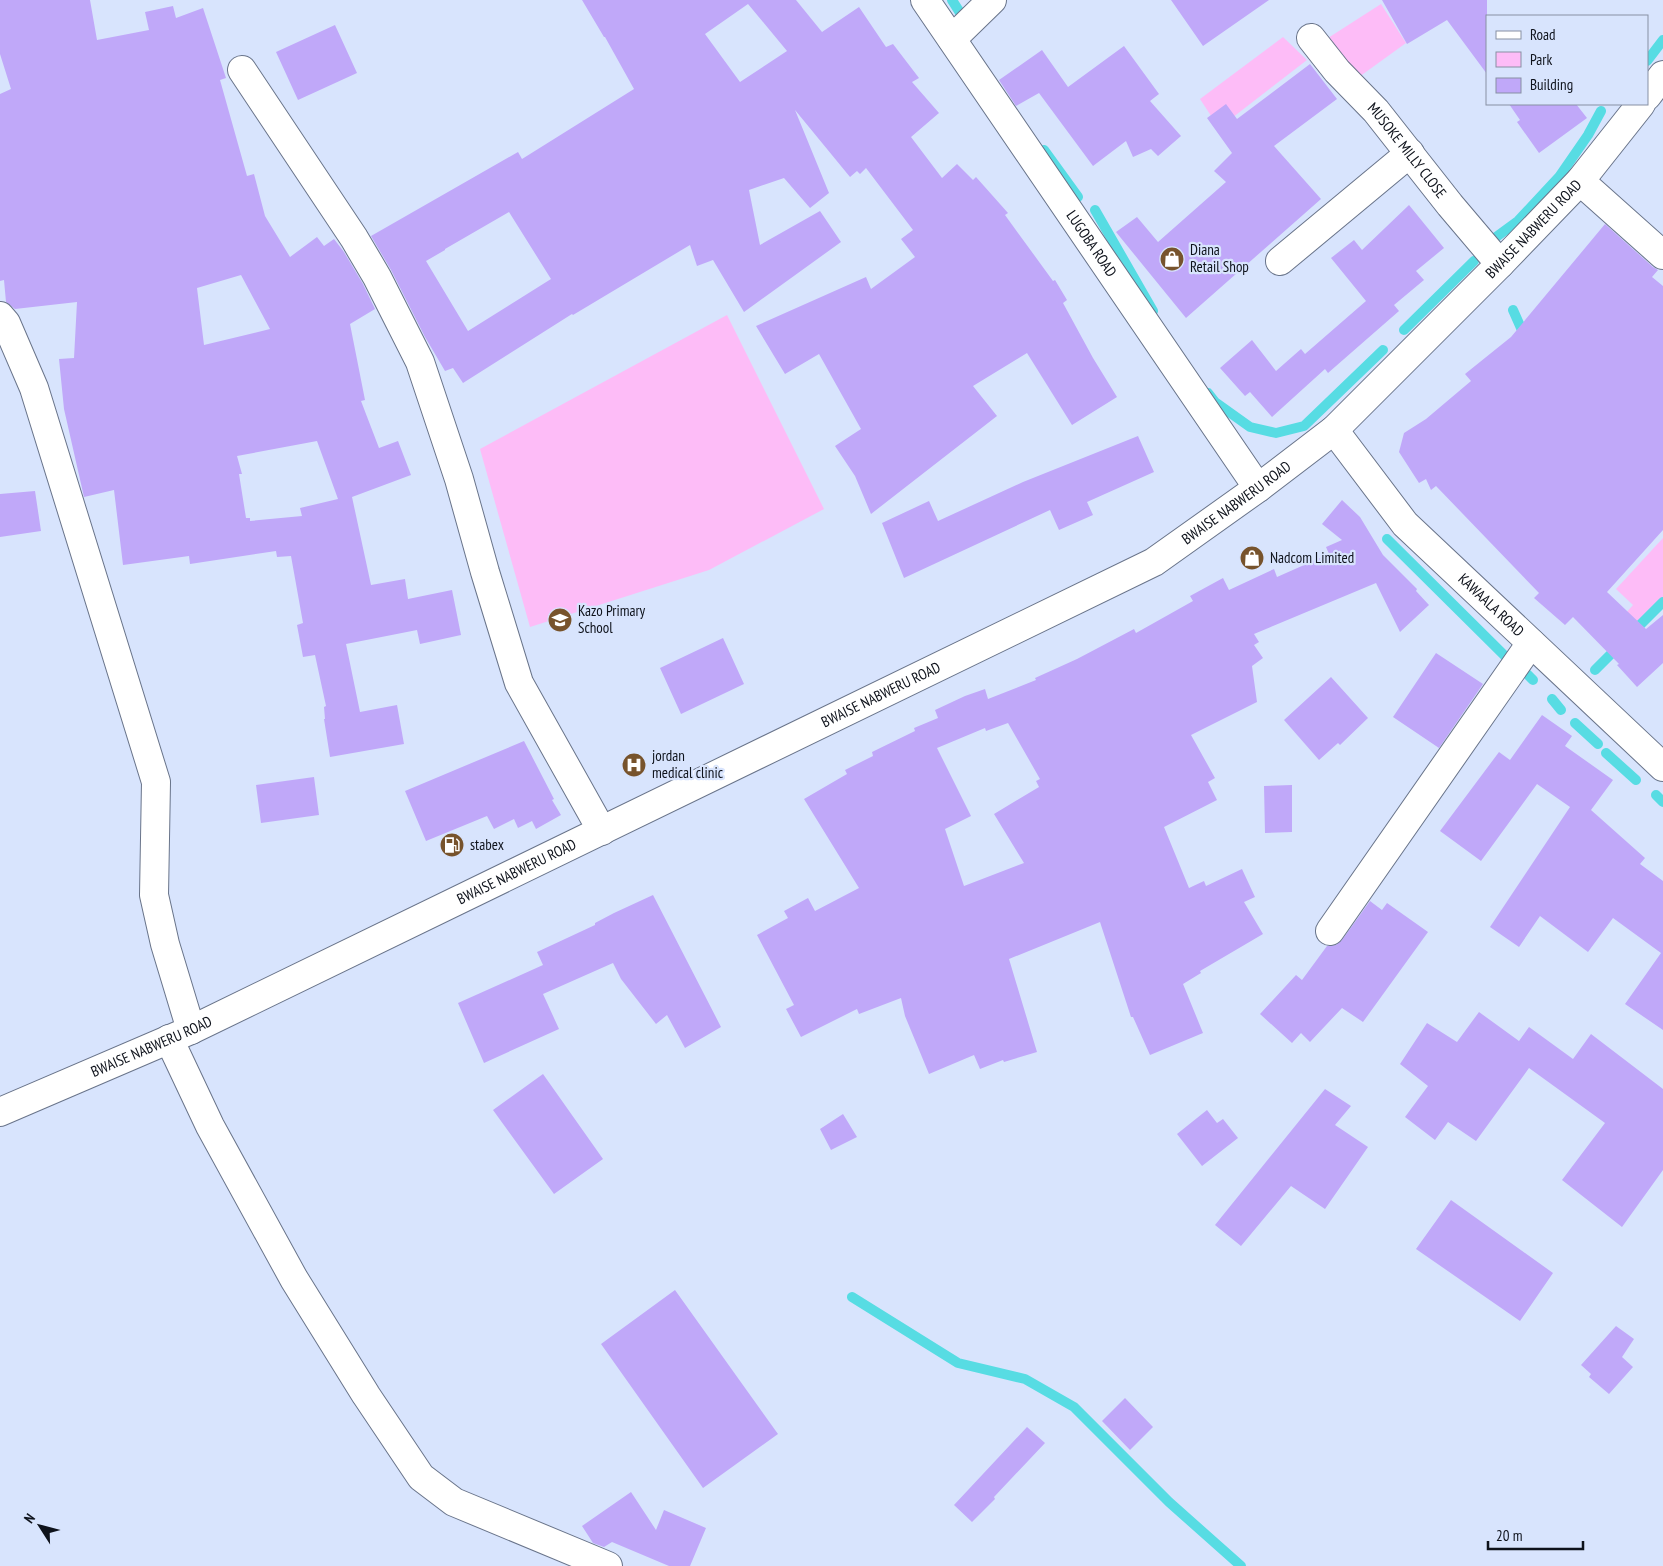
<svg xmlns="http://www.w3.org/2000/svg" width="1663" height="1566" viewBox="0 0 1663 1566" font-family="'PT Sans Narrow',sans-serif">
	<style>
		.green { fill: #fdbcf7 }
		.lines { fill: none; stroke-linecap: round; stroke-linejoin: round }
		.stream { stroke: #57dce3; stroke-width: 10 }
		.building { fill: #c0a8f9; fill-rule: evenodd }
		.minor-casing { stroke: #69748a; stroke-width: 30 }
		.major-casing { stroke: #69748a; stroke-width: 30 }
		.minor { stroke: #fff; stroke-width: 28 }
		.major { stroke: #fff; stroke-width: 28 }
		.labels { text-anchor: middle; stroke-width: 4.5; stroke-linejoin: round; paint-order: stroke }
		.street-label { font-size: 15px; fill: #0e121b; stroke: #d8e4fd }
		.poi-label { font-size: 15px; fill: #0e121b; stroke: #d8e4fd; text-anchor: start }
	</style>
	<rect width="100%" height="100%" fill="#d8e4fd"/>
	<path class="green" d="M1381 4 1406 43 1359 77 1328 38Z
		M1283 37 1307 60 1219 128 1200 99Z
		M727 315 824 509 709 570 530 627 480 449Z
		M1663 538V598L1634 629 1617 623 1633 605 1616 589Z"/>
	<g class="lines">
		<path class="stream" d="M952 0 964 19 968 16
			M1647 61 1663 40
			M1044 150 1078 197
			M1095 210 1153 311
			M1492 240 1518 221 1559 177 1588 135 1601 111
			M1513 310 1525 337
			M1404 330 1474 261
			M1208 393 1215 402 1250 427 1276 433 1304 426 1383 350
			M1387 539 1510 661
			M1632 633 1663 602
			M1595 670 1620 645
			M1527 674 1533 680
			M1552 699 1561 710
			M1575 723 1598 744
			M1606 753 1636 780
			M1656 795 1663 802
			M852 1297 958 1363 1025 1379 1074 1407 1169 1502 1241 1566"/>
	</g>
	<path class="building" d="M0 0H90L97 40 149 30 145 12 173 6 176 18 203 8 226 78 220 80 247 176 254 174 265 216 290 257 317 237 324 246 334 239 344 252 363 284 375 309 350 324 365 400 361 401 379 448 398 441 411 475 352 497 371 585 405 579 408 599 452 590 461 635 420 644 417 630 346 644 360 712 397 705 404 744 330 757 324 719H325L324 707 326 706 315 655 303 657 297 625 303 623 291 556 277 557 276 551 190 564 189 556 123 565 114 490 84 497 64 409 59 359 74 358 77 302 15 309 6 302 4 280 0 281V94L11 89 0 54ZM241 275 270 329 204 345 197 288ZM317 441 338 499 300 508 302 516 250 521V518H246L239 474H242L237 456Z
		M582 0H796L822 32 859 7 886 47 893 44 919 78 912 82 939 113 911 137 942 178 957 164 973 180 976 177 1008 213 1005 215 1053 281 1055 280 1067 300 1063 303 1093 358 1117 397 1072 425 1027 353 973 386 997 416 871 514 855 476 835 446 861 429 819 354 785 374 756 326 866 277 871 289 915 257 901 239 913 230 866 168 860 174 857 171 850 177 795 110 829 193 810 208 784 178 749 190 760 245 820 211 841 242 744 312 713 260 697 266 690 245 573 315 572 314 463 383 453 368 445 371 425 337 391 270 371 236 518 152 522 159 634 89 605 37H604ZM748 4 787 51 740 82 705 34ZM509 212 551 279 468 331 426 261 445 250V249Z
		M1171 0H1269L1203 46Z
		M1382 0H1487V74L1447 20 1407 44Z
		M335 25 357 73 298 100 276 52Z
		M1124 46 1159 94 1150 101 1181 136 1158 156 1151 149 1133 157 1126 141 1093 166 1039 93 1016 106 999 80 1042 50 1068 87Z
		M1310 64 1337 99 1274 146 1321 199 1186 318 1116 232 1137 217 1158 242 1226 182 1214 171 1232 153 1207 118 1226 104 1237 119Z
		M1509 104H1576L1587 118 1539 153 1517 122 1520 120Z
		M1409 205 1444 248 1416 271 1424 280 1394 305 1399 311 1328 373 1325 369 1272 417 1250 392 1245 396 1220 368 1252 340 1276 371 1301 349 1305 354 1366 301 1331 258 1354 240 1362 250Z
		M1605 224 1653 267 1658 270 1652 277 1663 286V530L1607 592 1646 629 1663 615V663L1637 687 1617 665 1619 664 1573 617 1565 625 1534 598 1539 593 1436 486 1431 490 1426 479 1419 483 1399 452 1404 433 1426 419 1471 381 1465 374 1511 337Z
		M1138 436 1154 472 1087 502 1093 515 1059 530 1050 510 904 578 882 523 929 501 938 521 1023 482Z
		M35 491 41 531 0 537V494Z
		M1342 500 1360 517 1383 555 1417 589 1416 591 1429 605 1400 632 1376 583 1254 634 1259 642 1254 645 1263 658 1252 666 1257 702 1191 735 1215 778 1208 782 1217 800 1164 827 1189 888 1204 881 1206 886 1242 869 1255 897 1244 902 1263 934 1200 971 1201 973 1183 984 1203 1033 1150 1055 1133 1017H1131L1100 922 1009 959 1037 1052 1004 1062 1003 1060 980 1069 974 1055 929 1074 905 1016 901 998 859 1014 857 1009 801 1037 786 1009 794 1005 757 935 788 918 784 911 808 898 815 911 859 888 804 799 847 774 845 770 873 756 872 752 915 731 914 728 938 718 935 710 965 696 985 689 988 699 1036 680 1035 678 1077 659 1134 629 1136 633 1193 601 1190 596 1223 578 1229 590 1274 569 1277 577 1329 554 1326 547 1342 540 1322 524ZM1008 723 1040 779 1036 781 1039 787 994 814 1024 863 964 886 945 829 971 816 937 748 985 728 986 731Z
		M723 638 744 684 681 714 660 668Z
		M1436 653 1483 684 1439 748 1393 717Z
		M1331 677 1368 718 1340 745 1338 743 1319 760 1284 720Z
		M1542 715 1572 736 1565 746 1613 780 1591 810 1645 858 1640 864 1663 881V1030L1625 1004 1661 953 1613 918 1588 952 1540 916 1519 947 1490 927 1570 807 1537 784 1481 861 1440 831 1499 752 1510 760Z
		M524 741 554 799 552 800 561 815 536 829 532 821 518 828 514 819 494 829 487 816 426 841 405 791Z
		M314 777 319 815 261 823 256 785Z
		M1292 785V832L1265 833 1264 786Z
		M653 895 721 1027 685 1048 667 1015 656 1024 621 979 613 963 543 994 559 1029 484 1063 458 1003 543 965 537 952 595 925V923L614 913Z
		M1370 901 1382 910 1387 903 1428 932 1363 1022 1342 1008 1310 1042 1301 1033 1292 1043 1260 1014 1296 975 1302 980 1327 946 1336 945 1342 940Z
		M1479 1012 1519 1041 1529 1027 1573 1059 1591 1034 1663 1089V1170L1622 1227 1562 1180 1605 1123 1529 1068 1476 1141 1448 1122 1435 1140 1405 1117 1428 1086 1400 1064 1427 1023 1457 1042Z
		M543 1074 603 1159 554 1194 493 1110Z
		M1325 1089 1351 1106 1335 1125 1368 1147 1325 1209 1291 1186 1241 1246 1215 1225Z
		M1207 1110 1217 1123 1223 1119 1238 1138 1202 1166 1177 1134Z
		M843 1114 857 1137 831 1150 820 1129Z
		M1451 1200 1553 1273 1520 1321 1416 1249Z
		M675 1290 778 1434 703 1488 601 1344Z
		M1616 1326 1634 1339 1622 1357 1633 1367 1609 1394 1589 1377 1591 1374 1581 1365Z
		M1125 1398 1153 1427 1130 1450 1102 1421Z
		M1027 1427 1045 1443 994 1497 995 1499 972 1522 954 1505Z
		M631 1492 656 1530 664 1510 706 1528 690 1566H669L612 1542 604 1547 593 1543 582 1526Z"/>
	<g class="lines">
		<defs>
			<g id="minor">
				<path id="s1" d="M925 0 1258 488"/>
				<path id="s2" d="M1311 38 1337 71 1376 111 1450 205 1500 264"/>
				<path d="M952 39 992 0"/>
				<path d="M242 70 354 238 377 277 420 362 459 479 485 572 519 683 602 831"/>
				<path d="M1580 181 1663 255"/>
				<path d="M1280 261 1410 153"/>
				<path d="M0 316 6 323 34 388 156 782 154 895 165 944 191 1030"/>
				<path id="s3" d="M1334 430 1405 524 1663 767"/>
				<path d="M1330 931 1531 643"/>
				<path d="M169 1039 210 1126 294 1279 366 1395 421 1477 454 1502 608 1566"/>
			</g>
			<g id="major">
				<path d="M1647 96 1663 75"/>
				<path id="s4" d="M0 1112 191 1030 1154 562 1258 488 1334 430 1500 264 1580 181 1641 104"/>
			</g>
		</defs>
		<use href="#minor" class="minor-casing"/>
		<use href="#major" class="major-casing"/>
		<use href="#minor" class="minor"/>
		<use href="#major" class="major"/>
	</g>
	<defs>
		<symbol id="shop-disc" viewBox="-11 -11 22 22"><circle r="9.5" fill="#77532c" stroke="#d8e4fd"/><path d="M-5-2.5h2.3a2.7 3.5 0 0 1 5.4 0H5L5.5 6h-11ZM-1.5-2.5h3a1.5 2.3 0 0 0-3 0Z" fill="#fff"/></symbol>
		<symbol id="school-disc" viewBox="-11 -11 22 22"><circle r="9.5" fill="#77532c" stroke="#d8e4fd"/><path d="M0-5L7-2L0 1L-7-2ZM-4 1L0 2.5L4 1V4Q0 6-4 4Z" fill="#fff"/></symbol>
		<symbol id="hospital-disc" viewBox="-11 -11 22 22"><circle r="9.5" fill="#77532c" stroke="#d8e4fd"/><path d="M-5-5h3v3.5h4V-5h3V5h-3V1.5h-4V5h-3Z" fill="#fff"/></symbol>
		<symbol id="fuel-disc" viewBox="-11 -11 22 22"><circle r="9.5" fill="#77532c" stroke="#d8e4fd"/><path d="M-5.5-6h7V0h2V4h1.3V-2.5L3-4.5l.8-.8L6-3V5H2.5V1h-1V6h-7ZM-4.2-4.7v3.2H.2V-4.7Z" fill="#fff"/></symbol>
	</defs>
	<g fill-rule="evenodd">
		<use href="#shop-disc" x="1158" y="245" width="28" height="28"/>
		<use href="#shop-disc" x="1238" y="544" width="28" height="28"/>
		<use href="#school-disc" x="546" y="606" width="28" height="28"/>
		<use href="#hospital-disc" x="620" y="751" width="28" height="28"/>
		<use href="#fuel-disc" x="438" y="831" width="28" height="28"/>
	</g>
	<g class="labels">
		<g class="street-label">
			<text dy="5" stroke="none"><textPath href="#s2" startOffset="148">MUSOKE MILLY CLOSE</textPath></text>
			<text dy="5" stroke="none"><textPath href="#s4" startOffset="1785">BWAISE NABWERU ROAD</textPath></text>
			<text dy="5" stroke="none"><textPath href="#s1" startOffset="295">LUGOBA ROAD</textPath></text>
			<text dy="5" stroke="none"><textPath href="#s4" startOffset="1380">BWAISE NABWERU ROAD</textPath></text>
			<text dy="5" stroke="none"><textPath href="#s3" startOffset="236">KAWAALA ROAD</textPath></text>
			<text dy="5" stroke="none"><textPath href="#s4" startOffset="975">BWAISE NABWERU ROAD</textPath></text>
			<text dy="5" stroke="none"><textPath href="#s4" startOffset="570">BWAISE NABWERU ROAD</textPath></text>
			<text dy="5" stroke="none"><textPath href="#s4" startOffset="165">BWAISE NABWERU ROAD</textPath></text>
		</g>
		<g class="poi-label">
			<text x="1190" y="255">Diana<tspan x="1190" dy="17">Retail Shop</tspan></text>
			<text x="1270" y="563">Nadcom Limited</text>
			<text x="578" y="616">Kazo Primary<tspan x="578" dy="17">School</tspan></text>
			<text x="652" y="761">jordan<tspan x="652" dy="17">medical clinic</tspan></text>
			<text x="470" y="850">stabex</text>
		</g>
	</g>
	<rect x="1486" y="15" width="162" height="90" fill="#d8e4fd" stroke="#8790a3"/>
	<rect x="1496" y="31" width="25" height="8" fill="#ffffff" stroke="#8790a3"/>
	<text x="1530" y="40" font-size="15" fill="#0e121b">Road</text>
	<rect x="1496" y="52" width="25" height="15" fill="#fdbcf7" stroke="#8790a3"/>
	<text x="1530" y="65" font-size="15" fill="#0e121b">Park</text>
	<rect x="1496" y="78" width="25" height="15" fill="#c0a8f9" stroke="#8790a3"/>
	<text x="1530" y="90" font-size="15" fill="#0e121b">Building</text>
	<g transform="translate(40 1526) rotate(306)" stroke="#d8e4fd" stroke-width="4" paint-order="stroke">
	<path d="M0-4L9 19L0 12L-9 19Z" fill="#0e121b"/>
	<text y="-8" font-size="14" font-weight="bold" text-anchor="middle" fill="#0e121b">N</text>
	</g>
	<path d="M1488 1541v8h95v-8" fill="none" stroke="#0e121b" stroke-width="2.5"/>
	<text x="1496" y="1541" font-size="15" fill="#0e121b" stroke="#d8e4fd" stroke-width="4" paint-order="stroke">20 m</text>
</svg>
